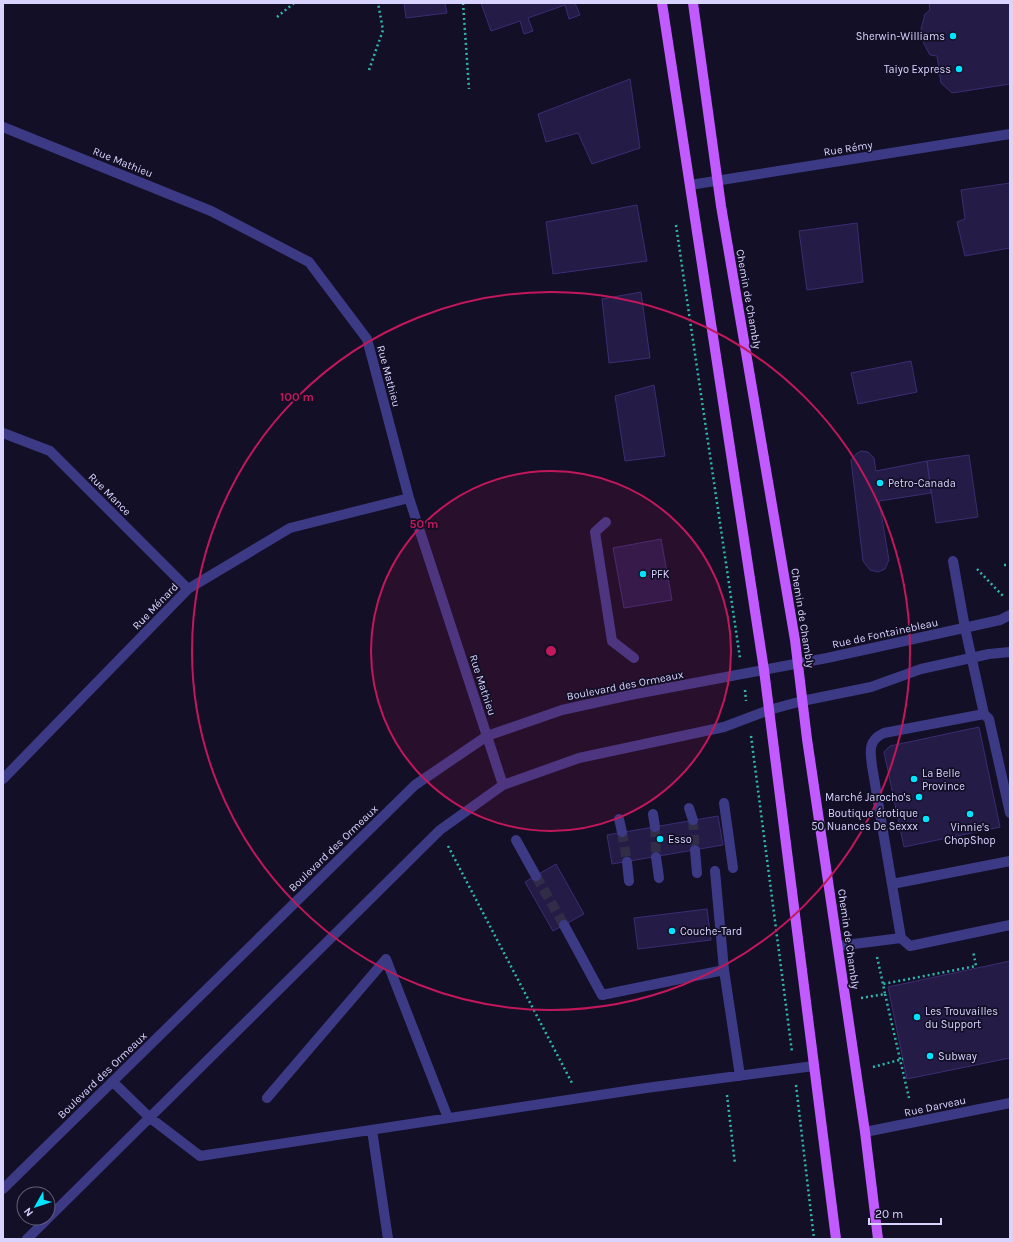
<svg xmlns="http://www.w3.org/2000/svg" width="1013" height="1242" viewBox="0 0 1013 1242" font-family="Karla,sans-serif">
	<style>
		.building { fill: #241b47; stroke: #3b2d73 }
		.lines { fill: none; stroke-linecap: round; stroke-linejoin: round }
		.minor-tunnel { stroke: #312d47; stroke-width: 10; stroke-dasharray: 10 5; stroke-linecap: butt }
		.path { stroke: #2fb8b0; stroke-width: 2.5; stroke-dasharray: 2 3; stroke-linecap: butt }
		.minor { stroke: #3d3a85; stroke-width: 10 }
		.major { stroke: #c25bff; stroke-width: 10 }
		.ring { fill: none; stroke: #c2185b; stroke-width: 2 }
		.poi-dot { fill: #00e5ff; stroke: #130f26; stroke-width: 1.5 }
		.labels { text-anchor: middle; stroke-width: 3.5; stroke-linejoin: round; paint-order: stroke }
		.poi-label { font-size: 11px; fill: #d9d4ff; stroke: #130f26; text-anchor: start }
		.street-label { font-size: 11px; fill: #d9d4ff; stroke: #130f26 }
		.centre { fill: #c2185b; stroke: #130f26; stroke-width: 2 }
		.ring-label { font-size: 12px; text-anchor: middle; font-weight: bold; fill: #c2185b; stroke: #130f26; stroke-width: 3.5; stroke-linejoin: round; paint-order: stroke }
	</style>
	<rect width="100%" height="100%" fill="#130f26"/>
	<path class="building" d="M404 3H445L447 13 406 18Z
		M481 3H575L580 15 569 19 565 5 528 18 533 31 524 34 520 21 491 31Z
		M929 3H1010V84L952 93 941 83 937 56 930 55 924 44 921 29 925 14 930 10Z
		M630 79 640 148 592 164 578 133 546 142 538 114Z
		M1010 183V248L965 256 957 222 965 219 961 190Z
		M637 205 647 261 553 274 546 222Z
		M857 223 863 282 807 290 799 231Z
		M641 292 650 358 609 363 602 299Z
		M911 361 917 392 858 404 851 373Z
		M654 385 665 456 625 461 615 396Z
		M861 451 868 452 874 458 876 471 927 461 931 493 879 501 889 560 885 569 878 572 870 570 863 561 851 460 856 454Z
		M969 455 978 517 936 523 927 461Z
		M661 539 672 600 624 608 613 548Z
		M979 727 1000 827 904 847 884 752 890 746Z
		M718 816 723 845 612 864 607 835Z
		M556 864 584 914 553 931 525 882Z
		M707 909 711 940 638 949 634 918Z
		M1010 961V1058L907 1079 888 987Z"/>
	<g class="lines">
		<path class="minor-tunnel" d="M693 820 695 850
			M655 827 656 857
			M622 832 627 862
			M536 876 564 925"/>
		<path class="path" d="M463 3 469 89
			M277 17 294 3
			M369 70 383 30 378 3
			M676 225 683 273 740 658
			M1004 565H1010
			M977 569 1003 596
			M745 690 746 701
			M751 736 792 1052
			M448 846 572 1083
			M877 957 883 984
			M885 994 909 1098
			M861 998 885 994 883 984 976 966 973 951
			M873 1067 903 1059
			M796 1085 814 1239
			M727 1095 735 1164"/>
		<path class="minor" d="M3 127 211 211 309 262 367 339 409 498 503 785
			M690 185 1010 134
			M3 433 50 451 188 589
			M606 522 595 532 612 641 634 658
			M953 561 965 628 984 714 989 719 1010 813
			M3 779 188 589 290 528 409 498
			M724 803 733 868
			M689 808 693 820
			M653 814 655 827
			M619 819 622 832
			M516 840 536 876
			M695 850 697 873
			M656 857 659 878
			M627 862 629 881
			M715 871 724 970 740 1076
			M892 884 1010 861
			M564 925 602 995 724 970
			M901 938 872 766C870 751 868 740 884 733L984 714
			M838 946 901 938 910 946 1010 925
			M113 1082 149 1117 200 1156 646 1088 814 1066
			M267 1098 386 959 448 1118
			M372 1130 388 1239
			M865 1132 1010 1103
			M3 1189 415 785 487 736 562 710 630 695 827 658 1000 620 1010 615
			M27 1239 440 830 503 785 579 758 724 727 769 710 802 701 871 687 921 669 989 654 1010 652"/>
		<path class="major" d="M662 3 764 670 836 1239
			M693 3 721 206 795 640 807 739 865 1132 878 1239"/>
	</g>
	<circle cx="551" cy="651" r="180" fill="#c2185b" fill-opacity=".12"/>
	<g class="ring">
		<circle cx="551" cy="651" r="180"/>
		<circle cx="551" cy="651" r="359"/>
	</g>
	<g class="poi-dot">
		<circle cx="953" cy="36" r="4"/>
		<circle cx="959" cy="69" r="4"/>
		<circle cx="880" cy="483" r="4"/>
		<circle cx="643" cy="574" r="4"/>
		<circle cx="914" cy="779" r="4"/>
		<circle cx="919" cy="797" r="4"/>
		<circle cx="970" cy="814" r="4"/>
		<circle cx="926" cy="819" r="4"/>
		<circle cx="660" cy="839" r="4"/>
		<circle cx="672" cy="931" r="4"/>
		<circle cx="917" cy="1017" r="4"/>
		<circle cx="930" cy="1056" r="4"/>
	</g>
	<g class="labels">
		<g class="poi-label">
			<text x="945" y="40" text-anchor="end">Sherwin-Williams</text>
			<text x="951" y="73" text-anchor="end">Taiyo Express</text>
			<text x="888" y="487">Petro-Canada</text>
			<text x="651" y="578">PFK</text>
			<text x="922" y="777">La Belle<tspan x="922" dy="13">Province</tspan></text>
			<text x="911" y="801" text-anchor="end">Marché Jarocho's</text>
			<text x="918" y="817" text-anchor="end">Boutique érotique<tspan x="918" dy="13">50 Nuances De Sexxx</tspan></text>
			<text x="970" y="831" text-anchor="middle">Vinnie's<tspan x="970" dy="13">ChopShop</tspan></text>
			<text x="668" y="843">Esso</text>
			<text x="680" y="935">Couche-Tard</text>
			<text x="925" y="1015">Les Trouvailles<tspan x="925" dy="13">du Support</tspan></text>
			<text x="938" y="1060">Subway</text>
		</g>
		<g class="street-label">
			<text transform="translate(848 148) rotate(-9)" y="4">Rue Rémy</text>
			<text transform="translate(123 162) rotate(22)" y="4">Rue Mathieu</text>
			<text transform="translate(749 299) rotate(80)" y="4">Chemin de Chambly</text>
			<text transform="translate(389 376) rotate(75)" y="4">Rue Mathieu</text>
			<text transform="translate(110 494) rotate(45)" y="4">Rue Mance</text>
			<text transform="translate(155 606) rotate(-46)" y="4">Rue Ménard</text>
			<text transform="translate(803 618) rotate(81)" y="4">Chemin de Chambly</text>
			<text transform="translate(885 633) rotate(-12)" y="4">Rue de Fontainebleau</text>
			<text transform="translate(483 685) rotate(72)" y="4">Rue Mathieu</text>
			<text transform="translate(625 685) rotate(-11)" y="4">Boulevard des Ormeaux</text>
			<text transform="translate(333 848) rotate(-44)" y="4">Boulevard des Ormeaux</text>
			<text transform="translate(849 939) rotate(82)" y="4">Chemin de Chambly</text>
			<text transform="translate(102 1075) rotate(-44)" y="4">Boulevard des Ormeaux</text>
			<text transform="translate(935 1106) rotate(-12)" y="4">Rue Darveau</text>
		</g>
	</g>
	<circle cx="551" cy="651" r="6" class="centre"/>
	<g class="ring-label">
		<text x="297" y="401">100 m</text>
		<text x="424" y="528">50 m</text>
	</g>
	<rect width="1013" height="1242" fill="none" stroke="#d9d4ff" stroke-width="8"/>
	<g transform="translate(36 1206) rotate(231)"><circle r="19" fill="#130f26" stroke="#625e7d"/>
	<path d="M0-3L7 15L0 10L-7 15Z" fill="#00e5ff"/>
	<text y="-6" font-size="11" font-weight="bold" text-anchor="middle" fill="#d9d4ff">N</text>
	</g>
	<path d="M869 1218v6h72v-6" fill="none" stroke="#d9d4ff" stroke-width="2"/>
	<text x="875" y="1218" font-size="12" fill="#d9d4ff" stroke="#130f26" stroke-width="3" paint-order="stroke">20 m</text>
</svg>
